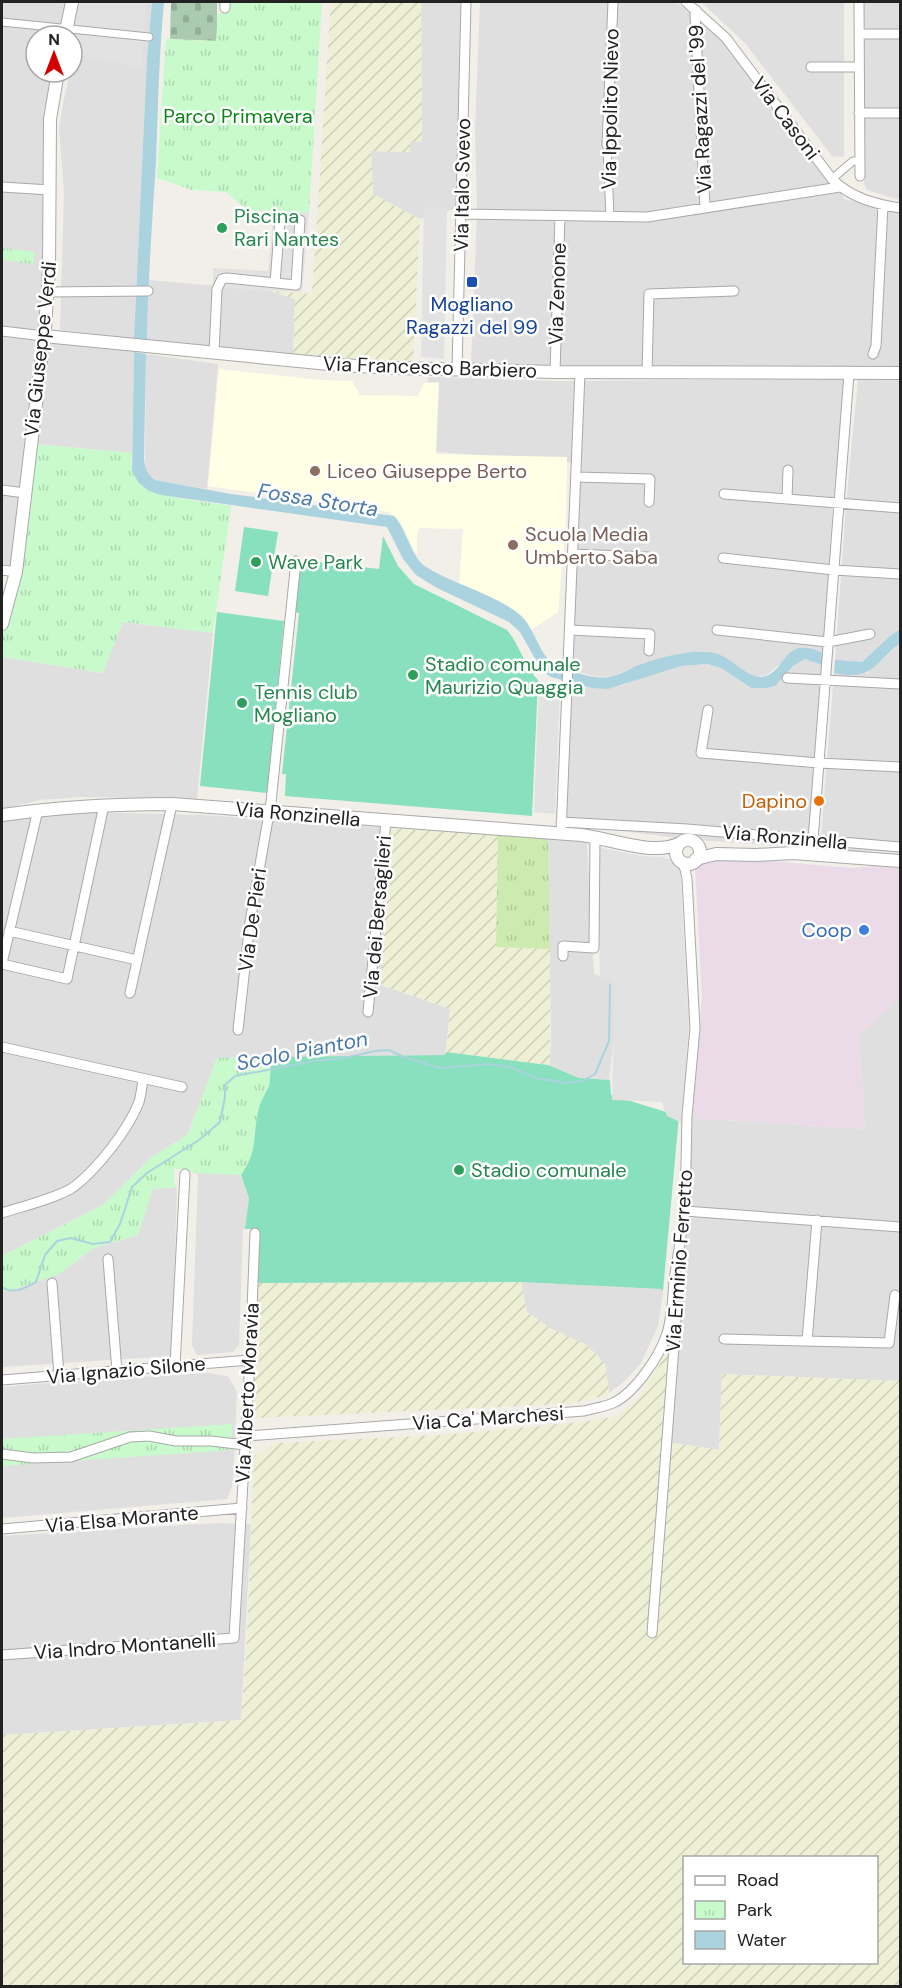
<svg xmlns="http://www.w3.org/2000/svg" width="902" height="1988" viewBox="0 0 902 1988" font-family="'DM Sans',sans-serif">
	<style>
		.residential { fill: #e0dfdf }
		.industrial { fill: #ebdbe8 }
		.education { fill: #ffffe5 }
		.farmland { fill: url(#farmland-furrows); fill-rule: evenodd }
		.grass { fill: url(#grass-tufts) }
		.cemetery { fill: url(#cemetery-stones) }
		.park { fill: url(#park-tufts) }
		.pitch { fill: #88e0be }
		.parking { fill: #e2e2e2 }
		.water { fill: #aad3df }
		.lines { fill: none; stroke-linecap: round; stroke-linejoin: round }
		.stream { stroke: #aad3df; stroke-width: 2 }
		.pedestrian-casing { stroke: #a9a9a9; stroke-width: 9 }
		.minor-casing { stroke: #a9a9a9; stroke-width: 11 }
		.tertiary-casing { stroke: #a9a9a9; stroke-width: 14 }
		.pedestrian { stroke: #fff; stroke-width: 7 }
		.minor { stroke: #fff; stroke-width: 9 }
		.tertiary { stroke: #fff; stroke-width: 12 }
		.leisure-dot { fill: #2e9e5b; stroke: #fff; stroke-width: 2 }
		.transit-dot { fill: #1a4fb4; stroke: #fff; stroke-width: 2 }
		.education-dot { fill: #8d6e63; stroke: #fff; stroke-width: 2 }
		.food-dot { fill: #e8710a; stroke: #fff; stroke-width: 2 }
		.shop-dot { fill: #3f7fe0; stroke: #fff; stroke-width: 2 }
		.labels { text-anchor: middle; stroke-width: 5; stroke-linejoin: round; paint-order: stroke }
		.street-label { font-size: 20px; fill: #222; stroke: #fff }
		.park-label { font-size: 20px; fill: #0c8416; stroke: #fff }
		.leisure-label { font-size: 20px; fill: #27864d; stroke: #fff; text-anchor: start }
		.transit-label { font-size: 20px; fill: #164399; stroke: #fff }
		.education-label { font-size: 20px; fill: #785e54; stroke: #fff; text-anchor: start }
		.food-label { font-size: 20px; fill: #c56008; stroke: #fff; text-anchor: end }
		.shop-label { font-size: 20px; fill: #366cbe; stroke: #fff; text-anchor: end }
		.water-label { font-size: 21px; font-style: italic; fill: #4a7aab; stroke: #fff }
	</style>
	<defs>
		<pattern id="farmland-furrows" width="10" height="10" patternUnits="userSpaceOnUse" patternTransform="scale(1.5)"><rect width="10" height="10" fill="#eef0d5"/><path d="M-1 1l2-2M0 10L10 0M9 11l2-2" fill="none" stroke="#ccceb7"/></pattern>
		<pattern id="grass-tufts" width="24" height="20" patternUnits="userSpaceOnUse" patternTransform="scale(1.5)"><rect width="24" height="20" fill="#cdebb0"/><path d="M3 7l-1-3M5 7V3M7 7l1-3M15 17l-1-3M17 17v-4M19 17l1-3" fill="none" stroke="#b0c997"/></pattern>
		<pattern id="cemetery-stones" width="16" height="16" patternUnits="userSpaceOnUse" patternTransform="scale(1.5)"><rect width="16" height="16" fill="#aacbaf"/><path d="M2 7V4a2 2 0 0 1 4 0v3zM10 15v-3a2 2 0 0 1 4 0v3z" fill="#92ae96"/></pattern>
		<pattern id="park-tufts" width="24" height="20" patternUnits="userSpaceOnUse" patternTransform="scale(1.5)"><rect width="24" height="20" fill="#c8facc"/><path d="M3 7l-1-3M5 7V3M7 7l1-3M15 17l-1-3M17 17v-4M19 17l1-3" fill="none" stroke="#acd6af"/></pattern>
	</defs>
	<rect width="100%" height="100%" fill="#f2efe9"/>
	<path class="residential" d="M2 2H69L62 36H36V72H54L44 127V140L48 187 2 184Z
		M85 2H152L147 58 134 339 60 330 64 193 59 128 63 104 70 72H72V62Z
		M421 2H467L464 206 420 219 373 194 371 151 410 152V142H422Z
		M480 2H677L727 46 839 189 844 199 900 213V366L560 369 471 365 477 213 475 130Z
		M701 2H844V157L832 156 745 43Z
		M863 2H900V200L867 190 864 184Z
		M2 190 48 195 42 333 2 329Z
		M149 280 271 291 295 299 293 357 147 341Z
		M2 337 44 341 16 566 2 564Z
		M48 341 134 352 132 453 35 444Z
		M146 354 218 364 207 489 155 480 148 474 145 468Z
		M431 377 560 381 845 379 833 504 823 653 809 647H802L765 676H754L708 651 679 654 637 666 611 677 594 676 565 668 575 463 427 451 428 378Z
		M858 379H900V629L890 636 862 662H841L835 660 846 505Z
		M122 622 213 633 197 799 82 797 40 800 2 809V657L103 673Z
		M900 643V853L877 851 852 852 820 849 834 673 857 674 867 673Z
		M805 659 822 665 808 848 685 839 566 824 570 683 621 686 642 677 681 666 707 664 721 668 750 688H767L775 686 793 666Z
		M82 812 204 815 390 828 381 985 450 1009 445 1055 217 1058 188 1134 151 1158 103 1205 2 1256V979L3 972H2V821Z
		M548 838 587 842 594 974 616 982 621 1011 614 1038 609 1080 579 1078 548 1065H550L551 1038Z
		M900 997V1381L722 1374 719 1450 667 1442 677 1323 678 1276 691 1118 865 1129 859 1035Z
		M195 1171 240 1174 249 1198 245 1229H243L239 1345 233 1352 197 1355 192 1345 198 1175 194 1173Z
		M177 1187 172 1356 2 1367V1293L57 1275 94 1248 138 1235 153 1189Z
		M521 1282 661 1289 663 1291 658 1326 641 1363 625 1381 609 1393 605 1364 587 1345 550 1328 527 1312Z
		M208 1373 228 1376 237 1392 233 1483 227 1499 2 1518V1387L70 1381Z
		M216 1523 251 1524 241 1720 2 1735V1536Z"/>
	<path class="industrial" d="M703 855 852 868 876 866 900 868V997L859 1035 865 1129 691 1118 702 997 695 866Z"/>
	<path class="education" d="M219 369 319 380 352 381 360 395 418 396 424 383 439 382 436 454 567 457 566 520 558 612 531 630 459 586 463 529 420 528 417 533V555L398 519 389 512 208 486Z"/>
	<path class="farmland" d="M331 2H421L422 142H410V152L371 151 373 194 420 219 413 363 293 357 295 299 271 291 312 294Z
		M390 828 498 835 496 946 550 949V1065L446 1052 450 1009 381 985Z
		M521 1282 527 1312 550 1328 587 1345 605 1364 609 1393 604 1396 568 1404 257 1418 252 1414 257 1283Z
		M673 1338 667 1442 719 1450 722 1374 900 1381V1986H2V1735L241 1720 247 1638 254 1456 275 1443 442 1435 581 1422 614 1417 637 1400 669 1350ZM684 1858H876V1962H684Z"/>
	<path class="grass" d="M498 835 548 838 550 949 496 947Z"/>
	<path class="cemetery" d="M171 2H219L217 3V41L170 39Z"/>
	<path class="park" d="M231 2H322L309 213 249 211 226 192 192 190 157 178 166 39 216 41 218 13H230Z
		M2 248 35 252 33 264 2 260Z
		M35 444 132 453C131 462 131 472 137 480 150 498 209 502 231 506L213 633 123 622 103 673 2 657V634Z
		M271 1057C270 1066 271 1078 269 1086 266 1095 260 1101 258 1112 254 1137 257 1153 241 1175L194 1173 186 1169H174V1184L177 1187 153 1189 138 1235 94 1248 57 1275 2 1293V1256L103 1205 151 1158 188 1134 217 1058Z
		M232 1424 231 1450 2 1466V1439Z"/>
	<path class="pitch" d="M244 527 278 532 268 596 235 591Z
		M383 536 398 566 414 584 507 630C520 645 524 666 538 680L532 816 285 796 286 774H282L299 613 294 612 301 560 379 569Z
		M217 612 284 621 267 793 200 786Z
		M446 1052 548 1065 579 1078 610 1080 611 1095 679 1116 663 1291 661 1289 521 1282 257 1283 259 1229H245L249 1198 241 1175C259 1150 252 1135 259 1108 261 1100 266 1093 269 1086 271 1078 270 1066 271 1057L445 1055Z"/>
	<path class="parking" d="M77 2H146L142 68 72 54V36H70Z
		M424 207H447L444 359 421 357Z
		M274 213H309L302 292 213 288V268L268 271Z
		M539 681 560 689 555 814 534 812Z
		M597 847 642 856 662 857 672 860 680 870 689 1025 682 1123 667 1116 662 1102 612 1100 615 981 600 979Z"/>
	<path class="water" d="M152 2H164C159 55 158 108 156 162 152 222 148 281 147 341L134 339 147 58Z
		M134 352 146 354 144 459C145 469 147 474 155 480L231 494 394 516C407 530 409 551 423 565 453 585 491 592 519 614 536 628 538 655 556 666 573 671 593 680 610 677 619 675 628 670 636 666 658 658 685 650 708 652 730 653 743 677 762 677 786 675 782 633 823 653L822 665 805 659 793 666 775 686 767 688H751L721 668 707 664 681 666 608 689 592 688 551 677 542 671 520 632 509 622 437 588 416 575 403 559 387 527 161 495 149 491 138 482 132 471Z
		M900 629V643C875 662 873 682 834 673L835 660 862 662 890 636Z"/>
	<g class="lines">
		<path class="stream" d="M2 1287C13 1295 25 1288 36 1282L45 1255 57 1241 71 1238 93 1244 110 1242 120 1224 132 1187 147 1173 199 1140 220 1122 225 1097V1085L235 1076 315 1061 345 1058 375 1051 389 1050 404 1057 440 1068 489 1064 510 1067 536 1078 566 1083 583 1081 595 1074 609 1041 610 985"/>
		<defs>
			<path id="pedestrian" d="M2 22 149 37
				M607 145 610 217
				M832 179 853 161H860"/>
			<path id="minor" d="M686 2 726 38 832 179C851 198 875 204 900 208
				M859 2 860 176
				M225 8V2
				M696 10 695 14 705 207
				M859 34H900
				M811 67H859
				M859 113H900
				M607 145 613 2
				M2 187 50 190
				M462 214 647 217 840 187
				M48 292 148 291
				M2 331 44 336
				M214 353 217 289 222 279 227 278 296 285 300 220 280 219 275 283
				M873 354 876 346 883 205
				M457 369 466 2
				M555 372 560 216
				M647 373 649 294 734 291
				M576 477 650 479 649 502
				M2 490 25 493
				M724 494 900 508
				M787 499 788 470
				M572 554 648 557
				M723 558 834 570 900 574
				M2 570 16 572
				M570 630 650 634 649 651
				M717 630 828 642 870 634
				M787 678 900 684
				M708 710 701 753 819 763 900 767
				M561 822 687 829 900 847
				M561 834 580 372
				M812 853 849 374
				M9 931 137 960
				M563 956V946L594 948 595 837
				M2 963 38 810
				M2 964 67 979 104 805
				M130 993 172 804
				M368 1012 386 821
				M238 1030 250 922 271 802 296 561
				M2 1047 182 1087
				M685 1211 900 1227
				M2 1213C20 1207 61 1197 75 1186 98 1168 128 1130 139 1102 141 1095 142 1087 143 1079
				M108 1259 117 1371
				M52 1283 59 1375
				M724 1339 889 1343 895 1295
				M807 1341 817 1220
				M175 1366 185 1174
				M2 1380 250 1360
				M246 1436 584 1411C594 1408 606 1407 615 1402 635 1392 659 1357 666 1336 669 1329 670 1321 671 1313
				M2 1454 33 1458 71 1457 130 1437 149 1436 176 1441H211L245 1445
				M2 1529 242 1508
				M652 1633 676 1321 672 1308 674 1280 685 1211 687 1116 695 1028 687 879 685 869 681 861
				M2 1655 234 1638 250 1360 255 1233"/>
			<path id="tertiary" d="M65 36 72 2
				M44 336 339 365 396 368 555 372 900 373
				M2 624 16 572 45 328 49 271 50 119 58 72
				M2 815C59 807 115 804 172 804L581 835C609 838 654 857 680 843
				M676 852a12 12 0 1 1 24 0a12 12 0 1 1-24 0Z
				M696 859 716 854 756 855 793 853 900 861"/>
		</defs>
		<use href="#pedestrian" class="pedestrian-casing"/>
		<use href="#minor" class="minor-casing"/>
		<use href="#tertiary" class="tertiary-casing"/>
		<use href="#pedestrian" class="pedestrian"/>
		<use href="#minor" class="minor"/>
		<use href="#tertiary" class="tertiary"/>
	</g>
	<g class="leisure-dot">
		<circle cx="222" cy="228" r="6"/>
		<circle cx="256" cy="562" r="6"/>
		<circle cx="413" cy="675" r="6"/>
		<circle cx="242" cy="703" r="6"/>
		<circle cx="459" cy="1170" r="6"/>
	</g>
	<rect class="transit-dot" x="466" y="276" width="12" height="12" rx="3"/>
	<g class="education-dot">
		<circle cx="315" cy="471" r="6"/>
		<circle cx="513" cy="545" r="6"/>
	</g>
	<circle class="food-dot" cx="819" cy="801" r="6"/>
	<circle class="shop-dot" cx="864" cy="930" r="6"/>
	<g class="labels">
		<g class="street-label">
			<text transform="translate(610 109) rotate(-89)" y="7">Via Ippolito Nievo</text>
			<text transform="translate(700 109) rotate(-93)" y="7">Via Ragazzi del '99</text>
			<text transform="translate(786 118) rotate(53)" y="7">Via Casoni</text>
			<text transform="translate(462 185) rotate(-89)" y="7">Via Italo Svevo</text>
			<text transform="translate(557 294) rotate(-88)" y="7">Via Zenone</text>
			<text transform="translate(40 349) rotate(-84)" y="7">Via Giuseppe Verdi</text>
			<text transform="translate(430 367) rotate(2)" y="7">Via Francesco Barbiero</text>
			<text transform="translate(298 814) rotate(5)" y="7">Via Ronzinella</text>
			<text transform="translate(785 837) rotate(5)" y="7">Via Ronzinella</text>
			<text transform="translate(377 917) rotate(-85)" y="7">Via dei Bersaglieri</text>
			<text transform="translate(252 920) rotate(-82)" y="7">Via De Pieri</text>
			<text transform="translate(679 1261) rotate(-86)" y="7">Via Erminio Ferretto</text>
			<text transform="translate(126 1370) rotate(-5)" y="7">Via Ignazio Silone</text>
			<text transform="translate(247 1393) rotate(-87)" y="7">Via Alberto Moravia</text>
			<text transform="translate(488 1418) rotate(-4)" y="7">Via Ca' Marchesi</text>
			<text transform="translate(122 1519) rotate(-5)" y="7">Via Elsa Morante</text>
			<text transform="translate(125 1646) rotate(-4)" y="7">Via Indro Montanelli</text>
		</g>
		<g class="park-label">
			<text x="238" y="123">Parco Primavera</text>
		</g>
		<g class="leisure-label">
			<text x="234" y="223">Piscina<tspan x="234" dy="23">Rari Nantes</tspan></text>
			<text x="268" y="569">Wave Park</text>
			<text x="425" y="671">Stadio comunale<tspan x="425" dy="23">Maurizio Quaggia</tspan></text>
			<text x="254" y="699">Tennis club<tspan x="254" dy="23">Mogliano</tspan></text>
			<text x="471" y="1177">Stadio comunale</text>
		</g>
		<g class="transit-label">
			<text x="472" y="311">Mogliano<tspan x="472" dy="23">Ragazzi del 99</tspan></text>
		</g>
		<g class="education-label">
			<text x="327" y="478">Liceo Giuseppe Berto</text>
			<text x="525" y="541">Scuola Media<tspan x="525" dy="23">Umberto Saba</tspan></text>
		</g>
		<g class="food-label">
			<text x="807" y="808">Dapino</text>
		</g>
		<g class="shop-label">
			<text x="852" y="937">Coop</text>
		</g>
		<g class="water-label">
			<text transform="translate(318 500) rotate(9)" y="7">Fossa Storta</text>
			<text transform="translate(302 1051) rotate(-11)" y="7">Scolo Pianton</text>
		</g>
	</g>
	<rect width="902" height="1988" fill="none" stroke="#222222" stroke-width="6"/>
	<rect x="683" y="1856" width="195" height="108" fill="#ffffff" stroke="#a7a7a7" stroke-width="1.5"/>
	<rect x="695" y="1876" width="30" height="9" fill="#ffffff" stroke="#a7a7a7" stroke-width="1.5"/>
	<text x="737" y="1886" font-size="18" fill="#222222">Road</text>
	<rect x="695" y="1901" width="30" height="18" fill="url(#park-tufts)" stroke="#a7a7a7" stroke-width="1.5"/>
	<text x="737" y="1916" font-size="18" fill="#222222">Park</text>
	<rect x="695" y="1931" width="30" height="18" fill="#aad3df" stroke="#a7a7a7" stroke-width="1.5"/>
	<text x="737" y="1946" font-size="18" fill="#222222">Water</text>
	<g transform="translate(54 54)"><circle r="28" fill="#ffffff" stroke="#a7a7a7" stroke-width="1.5"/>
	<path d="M0-4.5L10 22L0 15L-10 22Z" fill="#d40000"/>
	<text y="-9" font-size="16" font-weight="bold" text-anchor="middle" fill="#222222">N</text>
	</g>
</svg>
